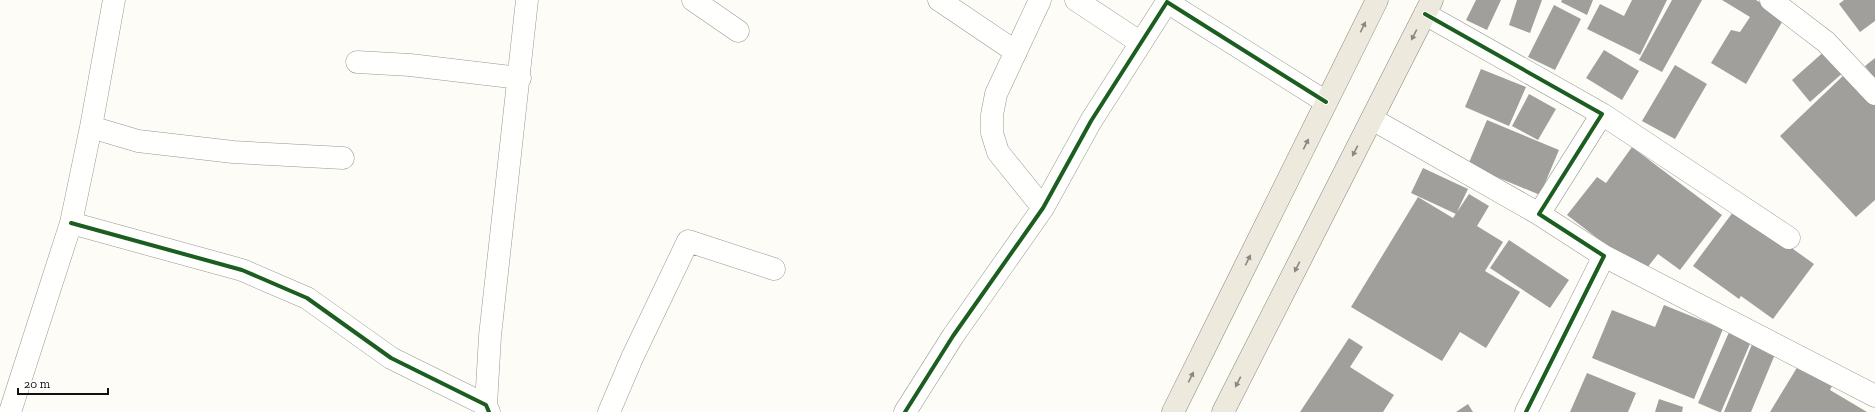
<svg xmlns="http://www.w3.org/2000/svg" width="1875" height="412" viewBox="0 0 1875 412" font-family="'Zilla Slab',serif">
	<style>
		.building { fill: #a19f9c }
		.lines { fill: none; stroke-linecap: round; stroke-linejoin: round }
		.minor-casing { stroke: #979795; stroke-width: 23 }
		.primary-casing { stroke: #858482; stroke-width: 23 }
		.minor { stroke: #fffffe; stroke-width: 22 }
		.primary { stroke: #ede9dc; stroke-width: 22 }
		.cycleway-casing { stroke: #fff; stroke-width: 6 }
		.cycleway { stroke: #1b5e20; stroke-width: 4 }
		.oneway { fill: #8a8881 }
	</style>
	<rect width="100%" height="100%" fill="#fdfcf7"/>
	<path class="building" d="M1476 0H1501L1487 30 1466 20Z
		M1517 0H1542L1530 33 1509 25Z
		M1562 0H1593L1587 15 1561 2Z
		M1632 0H1667L1640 55 1587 29 1600 4 1624 16Z
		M1672 0H1702L1662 72 1639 60Z
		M1722 0H1756L1785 17 1746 84 1711 63 1731 30 1740 32 1750 17Z
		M1844 0H1875V21L1860 32 1839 4Z
		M1554 5 1581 19 1555 70 1528 57Z
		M1827 49 1846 70 1810 102 1792 80Z
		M1604 50 1639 71 1622 100 1586 78Z
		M1875 58V79L1865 66Z
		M1675 65 1707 84 1675 139 1642 121Z
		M1481 69 1526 87 1509 126 1465 107Z
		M1846 73 1875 103V200L1856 217 1780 136Z
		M1529 94 1556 109 1538 140 1512 126Z
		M1487 120 1559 150 1540 195 1468 165Z
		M1632 147 1722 215 1680 270 1658 254 1643 273 1567 215 1597 177 1606 183Z
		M1423 168 1468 189 1456 214 1411 193Z
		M1469 194 1489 206 1477 226 1503 242 1485 271 1520 292 1486 348 1460 332 1442 361 1351 307 1418 197 1453 218Z
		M1736 208 1814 264 1773 319 1741 296 1739 299 1693 266Z
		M1509 240 1569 280 1550 308 1490 268Z
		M1664 305 1723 329 1694 399 1592 358 1612 310 1655 327Z
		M1730 330 1752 339 1721 412H1719L1698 403Z
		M1755 337 1778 347 1751 412H1724Z
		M1349 338 1363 347 1350 367 1394 395 1383 412H1300Z
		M1798 366 1832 386 1830 390 1867 412H1770Z
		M1587 373 1636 393 1628 412H1570Z
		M1659 399 1683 407 1682 412H1655Z
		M1468 404 1473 412H1456Z"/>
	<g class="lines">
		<defs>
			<path id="minor" d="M693 0 738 31
				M939 0 1016 52
				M1040 0 996 94 992 115V133L998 152 1043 208
				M1076 0 1141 43
				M1771 0 1826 42 1875 94
				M1425 14 1602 114 1539 214 1604 256 1526 412
				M357 62 410 65 520 78
				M1602 114 1789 238
				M1372 119 1539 214
				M91 127 138 141 233 152 343 158
				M71 223 242 270 307 298 391 358 486 405 489 412
				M1604 256 1875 396
				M486 405 490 336 527 0
				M10 412 71 223 91 127 114 0
				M609 412 632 358 688 241 774 269
				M905 412 953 336 1043 208 1091 121 1167 2 1326 102"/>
			<path id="primary" d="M1173 412 1377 0
				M1223 412 1432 0"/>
		</defs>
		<use href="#minor" class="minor-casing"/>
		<use href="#primary" class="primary-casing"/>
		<use href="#minor" class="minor"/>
		<use href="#primary" class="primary"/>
		<defs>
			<path id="cycleway" d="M1425 14 1602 114 1539 214 1604 256 1526 412
				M71 223 242 270 307 298 391 358 486 405 489 412
				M905 412 953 336 1043 208 1091 121 1167 2 1326 102"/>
		</defs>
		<use href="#cycleway" class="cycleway-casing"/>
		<use href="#cycleway" class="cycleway"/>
	</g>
	<defs><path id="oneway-solid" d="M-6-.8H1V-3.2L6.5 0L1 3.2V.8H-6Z"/></defs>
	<g class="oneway">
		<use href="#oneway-solid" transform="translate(1363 27) rotate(-64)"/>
		<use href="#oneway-solid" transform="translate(1414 35) rotate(117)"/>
		<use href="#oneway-solid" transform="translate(1306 144) rotate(-64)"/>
		<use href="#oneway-solid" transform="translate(1355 151) rotate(117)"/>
		<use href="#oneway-solid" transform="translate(1248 260) rotate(-64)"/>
		<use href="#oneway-solid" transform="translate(1297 267) rotate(117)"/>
		<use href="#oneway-solid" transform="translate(1191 377) rotate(-64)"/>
		<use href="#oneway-solid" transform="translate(1238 382) rotate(117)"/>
	</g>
	<path d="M18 388v6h90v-6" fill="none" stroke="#111111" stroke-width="2"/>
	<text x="24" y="388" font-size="12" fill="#111111" stroke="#ffffff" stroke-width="3" paint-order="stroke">20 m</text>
</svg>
